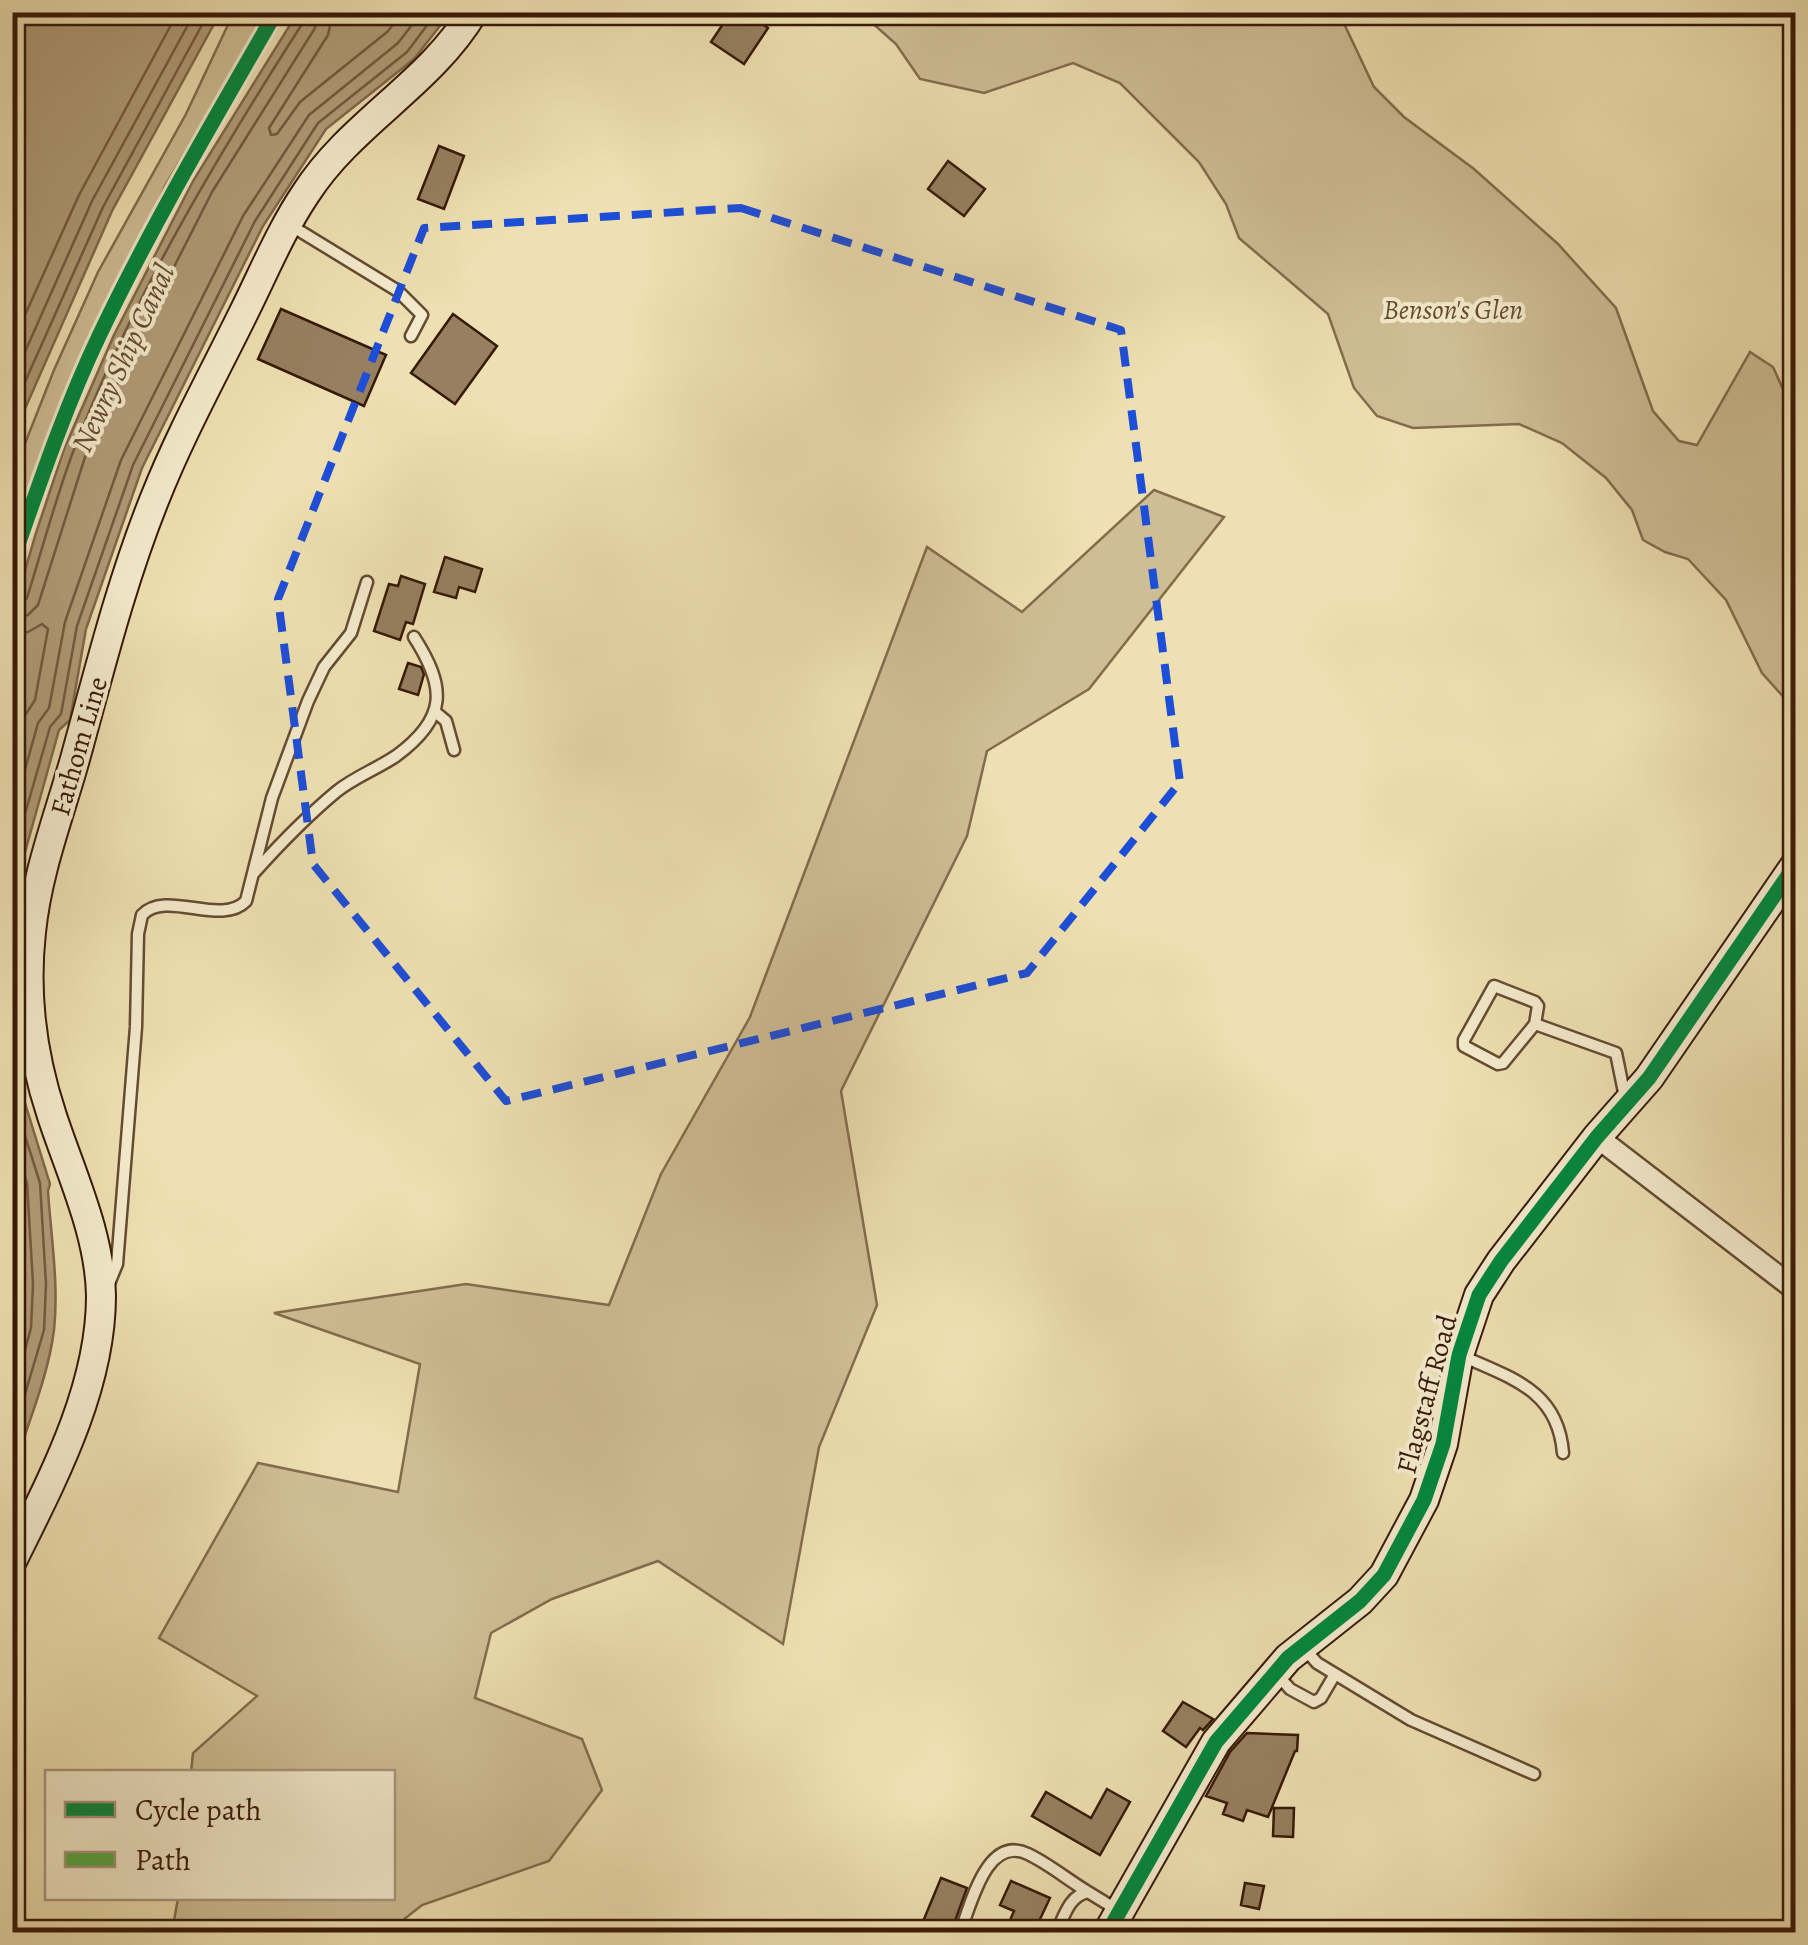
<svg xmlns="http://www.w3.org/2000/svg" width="1808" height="1945" viewBox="0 0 1808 1945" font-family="Alegreya,serif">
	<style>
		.green { fill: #cfbe95; stroke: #836c4e; stroke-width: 2.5 }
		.water { fill: #b09c78; stroke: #80684b; stroke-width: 2.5 }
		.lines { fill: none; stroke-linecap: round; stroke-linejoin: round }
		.shore { stroke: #745a40; stroke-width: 2.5 }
		.building { fill: #968060; stroke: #371907; stroke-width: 2.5 }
		.lane-casing { stroke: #654b32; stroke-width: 15 }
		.street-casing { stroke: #654b32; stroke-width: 25 }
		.secondary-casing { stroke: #371907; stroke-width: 32 }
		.lane { stroke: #f4ebcd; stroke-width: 10 }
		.street { stroke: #f4ebcd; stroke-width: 20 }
		.secondary { stroke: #f4ebcd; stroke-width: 28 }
		.quiet { stroke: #55a941; stroke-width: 12; stroke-dasharray: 25 12; stroke-linecap: butt }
		.cycleway-casing { stroke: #f4ebcd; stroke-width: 21 }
		.cycleway { stroke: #00873e; stroke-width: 15 }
		.marked { fill: none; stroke: #1d4ed8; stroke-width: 8; stroke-dasharray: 20 12; stroke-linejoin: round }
		.labels { text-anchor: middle; stroke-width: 8; stroke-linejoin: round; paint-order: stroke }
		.park-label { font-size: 28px; font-style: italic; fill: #654b32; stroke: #f4ebcd }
		.street-label { font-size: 28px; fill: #371907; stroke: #f4ebcd }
		.water-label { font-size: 30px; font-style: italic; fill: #674d34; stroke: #f4ebcd }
	</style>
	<rect width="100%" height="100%" fill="#eee0b2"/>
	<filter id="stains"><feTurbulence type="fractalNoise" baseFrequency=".002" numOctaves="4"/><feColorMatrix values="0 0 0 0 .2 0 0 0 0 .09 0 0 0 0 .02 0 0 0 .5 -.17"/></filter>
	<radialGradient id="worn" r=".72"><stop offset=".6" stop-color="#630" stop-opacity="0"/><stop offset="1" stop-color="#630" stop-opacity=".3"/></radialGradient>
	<path class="green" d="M234 12 267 13 165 186 133 257 81 354 13 541V474L54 370 98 272 186 114Z
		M861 13H1339L1374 87 1404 117 1474 169 1558 244 1616 308 1653 411 1679 441 1697 445 1750 352 1773 367 1795 416 1783 467 1784 489 1795 536V710L1762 673 1726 600 1688 559 1665 552 1643 540 1632 510 1606 478 1562 443 1519 424 1413 428 1377 416 1354 388 1328 314 1239 238 1226 204 1199 162 1120 83 1073 63 984 93 920 79 896 44Z
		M1154 490 1224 517 1089 689 987 751 967 836 841 1091 877 1305 819 1447 783 1644 658 1561 552 1599 491 1633 475 1698 582 1739 602 1790 549 1861 422 1905 388 1932H172L178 1898H392V1772H191L193 1753 257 1696 159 1638 258 1463 398 1492 420 1364 274 1313 466 1284 609 1305 661 1174 750 1017 927 547 1022 612Z"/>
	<path class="water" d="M13 12 220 13 112 211 13 436Z
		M298 12 450 13 414 59 326 129 263 226 142 468 86 629 70 720 59 730 17 881 13 908V611L36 533 64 449 114 335 193 181Z
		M13 1043 16 1074 50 1184 48 1191C51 1237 59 1284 54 1330 48 1378 27 1425 13 1471Z"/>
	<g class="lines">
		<path class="shore" d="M333 12 328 35 269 128 271 135 277 134 300 102 387 32 404 12
			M12 344 79 195 178 12
			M12 381 92 201 195 12
			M12 411 103 207 209 12
			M12 606 21 605 27 598C42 550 55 500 73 452 131 300 216 158 304 21L305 12
			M12 619 28 615 38 605 85 457 135 344 212 192 315 28 318 12
			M12 634 28 632 42 624 48 629 35 700 24 717 12 763
			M12 816 38 723 49 708 65 622 121 460 243 216 309 115 398 43 422 12
			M12 859 50 727 61 714 77 626 133 465 255 221 318 123 407 52 437 12
			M12 1095 40 1183 46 1284 44 1330 12 1438
			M12 1135 27 1183 33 1284 31 1328 12 1398
			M12 1227 18 1285 12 1343"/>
	</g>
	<path class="building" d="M731 12H745L768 28 744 64 711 42Z
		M439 146 464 156 444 209 418 199Z
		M948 161 985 189 964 216 928 189Z
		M281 309 386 355 364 406 258 359Z
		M453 314 497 346 455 404 411 373Z
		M445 557 482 569 475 592 459 587 456 598 434 592Z
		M401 576 425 584 413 624 406 622 400 640 374 631 389 584 398 586Z
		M408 663 421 667 424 674 418 695 399 689Z
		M1183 1702 1213 1719 1203 1730 1200 1728 1186 1747 1163 1731Z
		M1247 1733 1298 1735 1297 1751H1295L1268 1817 1247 1810 1243 1821 1223 1814 1227 1803 1206 1796 1230 1752Z
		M1107 1789 1130 1802 1100 1855 1032 1816 1046 1792 1091 1818Z
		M1274 1808H1294L1293 1837 1273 1836Z
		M941 1878 967 1888 951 1932 922 1924Z
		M1011 1881 1050 1898 1034 1932H1005L1014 1911 1000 1905Z
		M1245 1883 1264 1886 1259 1909 1241 1905Z"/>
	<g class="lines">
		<defs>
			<path id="lane" d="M290 225 398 291 422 315 411 336
				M434 711 446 721 454 750
				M253 874C278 846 306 817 336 792 354 777 377 769 396 756 448 718 446 687 414 637
				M1535 1024 1538 1006 1535 1002 1494 986 1464 1040V1046L1498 1064 1503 1063 1535 1024 1616 1053 1625 1097
				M108 1286 117 1264 136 1027 138 934 142 915C166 889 221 927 246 901L272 798 308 701 324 667 351 633 367 582
				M1460 1355C1511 1378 1558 1390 1563 1453
				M1303 1647 1317 1663 1411 1720 1534 1774
				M1276 1673 1290 1689 1314 1702 1321 1698 1335 1674
				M1059 1927C1065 1913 1071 1895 1088 1892L1119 1911
				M960 1932C971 1906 986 1834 1028 1854 1049 1864 1068 1880 1088 1892"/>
			<path id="street" d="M1597 1137 1796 1290"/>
			<path id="secondary" d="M12 1561C52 1480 101 1389 101 1296 100 1234 71 1174 52 1116 32 1056 24 995 31 932 37 872 59 816 75 759 99 672 121 582 155 498 180 435 213 375 243 314 263 274 281 230 306 193 351 123 430 84 473 12
				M1108 1932 1216 1742 1288 1658 1360 1601 1384 1575 1424 1500 1443 1444 1459 1355 1479 1295 1501 1261 1597 1137 1649 1078 1796 864"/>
		</defs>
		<use href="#lane" class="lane-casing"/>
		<use href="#street" class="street-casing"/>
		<use href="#secondary" class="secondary-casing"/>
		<use href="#lane" class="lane"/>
		<use href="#street" class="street"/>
		<use href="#secondary" class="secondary"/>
		<path class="quiet" d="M628 12 689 18"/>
		<defs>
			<path id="cycleway" d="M12 562C39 485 65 407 100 334 153 223 215 118 276 12
				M1108 1932 1216 1742 1288 1658 1360 1601 1384 1575 1424 1500 1443 1444 1459 1355 1479 1295 1501 1261 1597 1137 1649 1078 1796 864"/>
		</defs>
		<use href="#cycleway" class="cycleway-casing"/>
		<use href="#cycleway" class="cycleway"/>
	</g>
	<path class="marked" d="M741 208 1121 330 1180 782 1027 973 506 1101 313 864 278 599 424 228Z"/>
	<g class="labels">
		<g class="park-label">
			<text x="1453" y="319">Benson's Glen</text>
		</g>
		<g class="street-label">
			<text transform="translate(78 746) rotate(-74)" y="10">Fathom Line</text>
			<text transform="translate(1426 1394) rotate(-75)" y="10">Flagstaff Road</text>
		</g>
		<g class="water-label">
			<text transform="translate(123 358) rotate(-65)" y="10">Newry Ship Canal</text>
		</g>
	</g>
	<rect width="1808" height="1945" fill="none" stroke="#eee0b2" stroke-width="50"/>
	<rect x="15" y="15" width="1778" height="1915" fill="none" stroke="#371907" stroke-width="5"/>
	<rect x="25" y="25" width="1758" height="1895" fill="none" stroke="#371907" stroke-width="2.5"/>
	<rect x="45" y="1770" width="350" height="130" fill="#f4ebcd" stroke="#a8977e" stroke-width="2.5"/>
	<rect x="65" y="1802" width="50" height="15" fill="#00873e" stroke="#a8977e" stroke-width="2.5"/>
	<text x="135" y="1820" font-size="30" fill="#371907">Cycle path</text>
	<rect x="65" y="1852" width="50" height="15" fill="#55a941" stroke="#a8977e" stroke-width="2.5"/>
	<text x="135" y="1870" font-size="30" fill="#371907">Path</text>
	<rect width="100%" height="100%" filter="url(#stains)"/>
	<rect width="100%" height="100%" fill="url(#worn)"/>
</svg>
